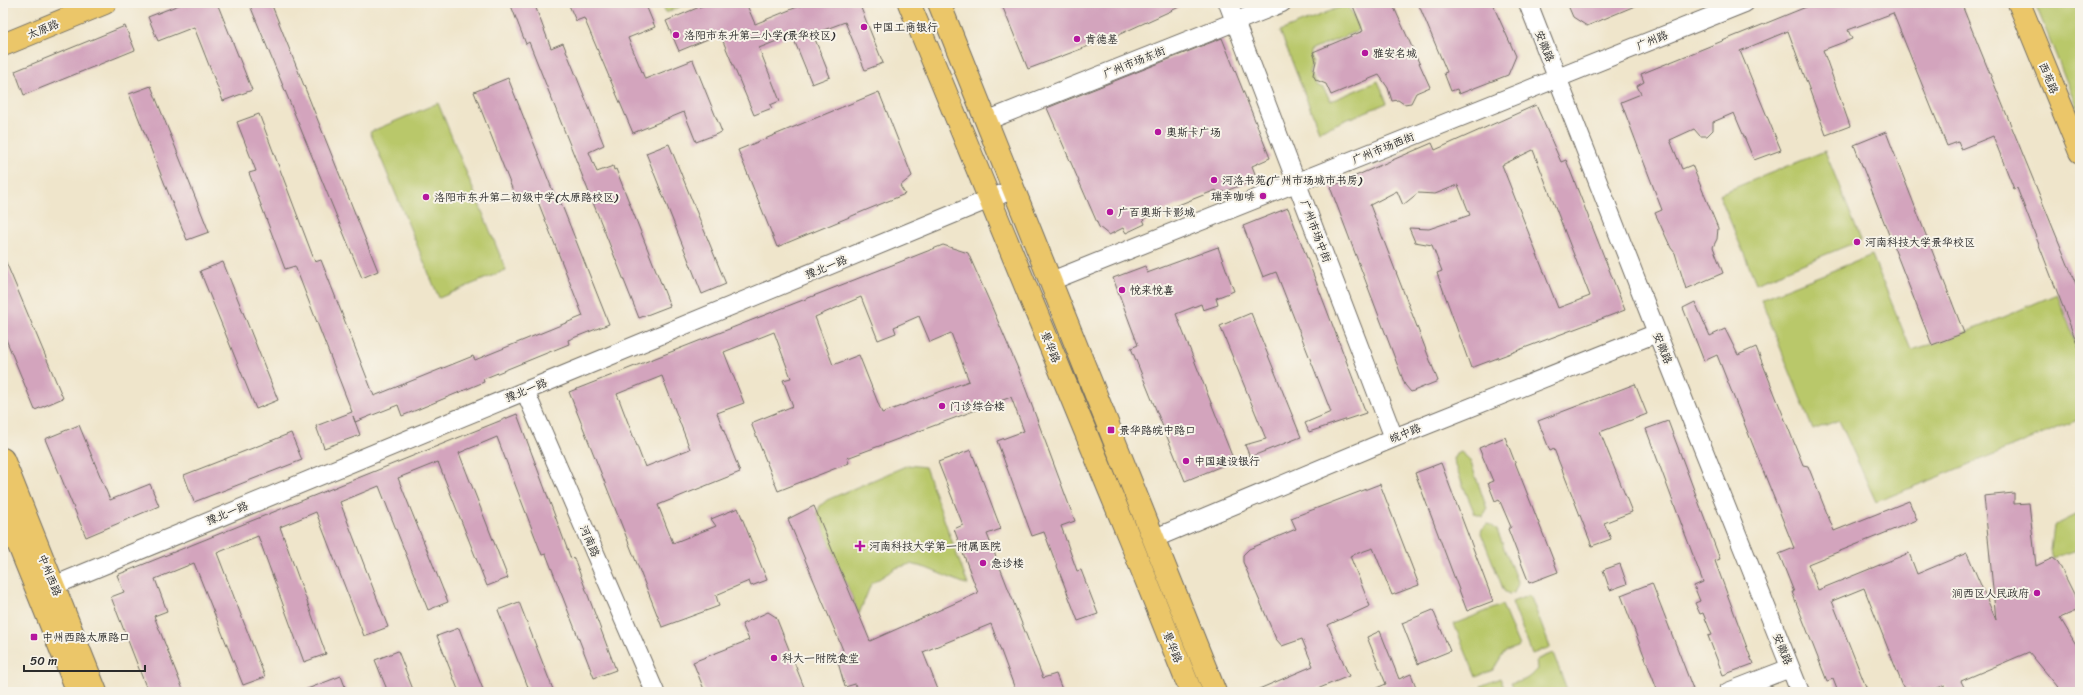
<svg xmlns="http://www.w3.org/2000/svg" width="2083" height="695" viewBox="0 0 2083 695" font-family="Sriracha,'LXGW WenKai TC',sans-serif">
	<style>
		.green { fill: #b9c86b; stroke: #727a4b }
		.building { fill: #d3a4bd; fill-rule: evenodd }
		.lines { fill: none; stroke-linecap: round; stroke-linejoin: round }
		.minor-casing { stroke: #706c63; stroke-width: 20 }
		.major-casing { stroke: #706c63; stroke-width: 24 }
		.minor { stroke: #fff; stroke-width: 18 }
		.major { stroke: #ebc669; stroke-width: 22 }
		.poi-dot { fill: #b5179e; stroke: #f7f3e8; stroke-width: 1.5 }
		.labels { text-anchor: middle; stroke-width: 4; stroke-linejoin: round; paint-order: stroke }
		.poi-label { font-size: 11px; fill: #2b2b2b; stroke: #f7f3e8; text-anchor: start }
		.street-label { font-size: 11px; fill: #2b2b2b; stroke: #f7f3e8 }
	</style>
	<rect width="100%" height="100%" fill="#f7f3e8"/>
	<filter id="ink" filterUnits="userSpaceOnUse"><feTurbulence type="fractalNoise" baseFrequency=".025" numOctaves="2"/><feDisplacementMap in="SourceGraphic" scale="8" xChannelSelector="R" yChannelSelector="G"/><feConvolveMatrix kernelMatrix="1 2 1 2 8 2 1 2 1" color-interpolation-filters="sRGB"/></filter>
	<filter id="wash" filterUnits="userSpaceOnUse"><feTurbulence type="fractalNoise" baseFrequency=".012" numOctaves="4" result="noise"/><feDisplacementMap in="SourceGraphic" scale="16" xChannelSelector="R" yChannelSelector="G"/><feGaussianBlur stdDeviation="0.9" result="paint"/><feColorMatrix in="noise" values="0 0 0 0 0 0 0 0 0 0 0 0 0 0 0 0 0 1.4 0 .05"/><feComposite in="paint" operator="in"/></filter>
	<g filter="url(#wash)">
		<rect width="100%" height="100%" fill="#efe5cb"/>
		<path class="green" d="M662 3H688L666 13Z
			M2035 3H2080V115Z
			M1348 4 1359 30 1310 51 1313 62 1309 73 1317 86 1323 88 1331 101 1378 81 1387 103 1319 131 1280 31Z
			M438 103 506 270 439 298 370 132Z
			M1825 151 1861 240 1756 283 1719 194Z
			M1872 255 1911 350C1961 337 2009 314 2057 294L2080 354V419L1876 502 1839 420 1813 430 1761 299Z
			M1461 452 1470 460 1487 509 1483 517 1475 514 1455 466 1454 458 1456 454Z
			M908 465 925 467 968 585 926 568 911 564 896 568 871 584 859 614 817 514 820 506 827 500Z
			M2078 514 2080 518V549L2053 558 2051 550 2054 526Z
			M1487 524 1491 525 1497 530 1518 584 1514 593 1509 594 1504 591 1481 533 1482 529Z
			M1530 595 1550 647 1532 654 1512 602Z
			M1502 605 1519 646 1504 652 1493 670 1476 677 1454 624Z
			M1553 653 1568 692H1515L1511 683C1524 682 1529 678 1537 669L1536 660Z
			M1500 678 1506 692H1484L1481 686Z"/>
		<g id="blocks">
			<path class="building" d="M184 3H217L252 90 223 101 194 27 158 41 148 17Z
				M249 3H271L378 271 362 278Z
				M510 3H534L551 48 563 43 604 145 589 152 597 172 613 166 614 170 616 169 670 306 639 318 529 42 526 44Z
				M568 3H645L655 27 628 38 645 79 693 60 722 132 696 142 684 112 633 133 584 18 576 21Z
				M709 3H746L755 24 807 3H859L883 63 865 70 845 22 813 34 830 77 812 84 792 35 759 48 780 101 770 105 772 108 754 115 720 34 679 51 666 21Z
				M1001 3H1188L1118 35 1028 69Z
				M1362 3H1392L1430 87 1416 93 1411 103 1404 104 1398 100 1392 101 1388 88 1379 75 1331 95 1326 84 1316 80 1313 75 1316 61 1313 52 1363 31 1353 6Z
				M1418 3H1492L1516 56 1508 75 1459 94 1457 89 1451 91 1444 73 1447 72Z
				M1567 3H1642L1587 26 1573 17Z
				M1816 3H1961L2080 294V351L2017 188 2014 189 1993 136 1961 149 1958 142 1947 146 1893 13 1848 30 1852 39 1823 50 1850 126 1826 135 1788 31 1740 51 1781 150 1754 160 1734 113 1713 122V130L1707 136H1700L1694 129 1670 140 1682 169 1692 165 1718 228 1717 239 1713 247 1723 273 1686 289 1675 253 1671 248 1655 213 1662 210 1621 102 1641 94 1637 86 1644 82 1641 74Z
				M125 26 135 50 24 95 15 71Z
				M1222 38 1270 158 1252 166 1257 179 1218 194 1216 190 1143 219 1145 224 1126 233 1123 228 1109 235 1099 227 1047 108Z
				M508 78 558 204 561 203 609 324 568 340 569 344 483 379 484 382 402 416 398 405 355 422 353 416 360 435 324 448 316 426 352 412 295 266 285 269 249 173 256 171 237 122 259 114 315 262 321 260 374 396 473 356 475 360 583 316 535 194 517 201 474 92Z
				M151 86 209 232 187 240 129 94Z
				M879 92 912 176 900 186 905 194 777 247 738 150Z
				M1536 105 1561 162 1566 160 1625 310 1471 368 1437 273 1442 271 1432 245 1415 242 1409 228 1429 229 1470 215 1458 185 1435 194 1418 193 1403 205 1397 191 1370 205 1438 381 1411 392 1405 385 1330 187 1432 143 1435 150ZM1533 150 1590 296 1558 308 1502 165Z
				M1886 132 1964 333 1932 345 1854 145Z
				M669 144 726 284 702 294 646 153Z
				M1288 208 1366 413 1309 432 1305 423 1331 412 1276 272 1263 277 1243 226Z
				M943 245 968 253 991 305 1019 371 1075 521 1061 526 1077 571 1081 570 1098 614 1078 621 1044 532 1032 536 997 441 1024 431 1011 397 847 458 849 463 778 491 751 423 793 406 783 380 791 378 774 332 724 352 744 403 717 413 740 472 658 505 673 543 716 526 711 519 738 508 767 580 751 586 749 581 716 595 719 606 662 627 569 392ZM861 297 878 340 896 333 894 327 919 316 930 342 951 333 969 381 882 413 859 355 833 365 815 317ZM662 376 690 449 645 467 617 394Z
				M1218 247 1234 291 1216 298 1218 305 1203 310 1201 304 1176 314 1234 461 1185 481 1131 348 1138 345 1113 278 1145 266 1147 273Z
				M3 255 63 398 35 410 3 332Z
				M223 262 278 400 256 409 200 271Z
				M1695 302 1710 336 1725 329 1738 355 1756 347 1803 465 1808 466 1834 531 1909 501 1917 520 1808 564 1818 590 1909 553 1917 574 1967 553 1996 620 1984 496 2014 493V504L2029 503 2036 566 2053 558 2058 562 2073 592 2077 604 2076 611 2060 618 2080 651V692H2062L2029 652 1961 681 1965 689 1958 692H1948L1945 685 1928 692H1911L1909 687 1904 689 1864 588 1832 601 1868 692H1838L1833 679 1827 681 1792 592H1794L1779 554 1794 548 1717 355 1704 361 1683 308Z
				M1251 313 1301 437 1250 457 1245 445 1266 439 1220 326Z
				M1635 384 1647 414 1600 432 1632 512 1604 523 1611 539 1592 546 1554 449 1550 451 1538 421Z
				M517 414 571 559 574 558 616 670 594 678 546 554 542 555 497 437 459 453 508 578 487 586 438 462 398 478 448 602 428 610 379 486 340 502 388 627 364 636 316 512 280 527 326 654 304 662 258 536 217 553 265 677 243 685 194 563 155 579 167 611 154 616 184 692H148L111 597 124 592 117 575Z
				M1668 421 1720 559 1715 561 1753 664 1723 675 1708 636 1712 635 1703 613 1700 614 1695 603 1700 601 1694 586 1703 582 1646 429Z
				M79 425 110 500 150 484 159 506 86 537 45 439Z
				M291 433 302 460 194 502 184 475Z
				M1505 437 1558 572 1529 583 1508 529 1511 527 1499 499 1495 501 1488 483 1493 481 1479 448Z
				M971 450 1001 529 987 534 1043 678 1056 674 1063 692H1011L1015 689 991 624 923 652 939 692H859L855 684 845 687 837 659 843 650 788 519 814 506 870 641 978 593 954 529 963 525 938 462Z
				M1441 463 1493 601 1467 611 1415 473Z
				M1380 484 1419 585 1392 595 1373 548 1350 556 1370 606 1328 625 1349 676 1310 692H1252L1313 666 1302 639 1282 646 1276 639 1243 562V555L1249 549 1296 529 1291 518Z
				M1620 564 1627 584 1610 590 1603 570Z
				M1652 583 1693 689 1686 692H1658L1621 595Z
				M519 602 554 692H530L498 610Z
				M1433 610 1450 651 1418 664 1402 623Z
				M768 612 776 617 806 692H705L693 662 749 640 742 624Z
				M459 628 484 692H459L437 636Z
				M1380 631 1399 679 1411 674 1418 692H1367L1386 684 1367 637Z
				M398 651 414 692H388L375 660Z
				M341 676 347 692H302V691Z"/>
		</g>
	</g>
	<g filter="url(#ink)">
		<use href="#blocks" fill-opacity="0" stroke="#706c63" stroke-width="1"/>
		<g class="lines">
			<defs>
				<path id="minor" d="M1228 3 1394 438
					M1528 3 1657 333 1800 692
					M986 121 1282 3
					M1051 281 1745 3
					M525 391 655 692
					M1155 538 1394 438 1657 333
					M41 591 1014 189
					M1728 692 1790 668"/>
				<path id="major" d="M909 3 1130 540 1191 692
					M939 3 1215 692
					M2019 3 2080 152
					M3 45 105 3
					M3 459 96 692
					M3 506 78 692"/>
			</defs>
			<use href="#minor" class="minor-casing"/>
			<use href="#major" class="major-casing"/>
			<use href="#minor" class="minor"/>
			<use href="#major" class="major"/>
		</g>
	</g>
	<g class="poi-dot">
		<circle cx="864" cy="27" r="4"/>
		<circle cx="676" cy="35" r="4"/>
		<circle cx="1077" cy="39" r="4"/>
		<circle cx="1365" cy="53" r="4"/>
		<circle cx="1158" cy="132" r="4"/>
		<circle cx="1214" cy="180" r="4"/>
		<circle cx="1263" cy="196" r="4"/>
		<circle cx="426" cy="197" r="4"/>
		<circle cx="1110" cy="212" r="4"/>
		<circle cx="1857" cy="242" r="4"/>
		<circle cx="1122" cy="290" r="4"/>
		<circle cx="942" cy="406" r="4"/>
		<rect x="1107" y="426" width="8" height="8" rx="2"/>
		<circle cx="1186" cy="461" r="4"/>
		<path d="M858 540h4v4h4v4h-4v4h-4v-4h-4v-4h4z"/>
		<circle cx="983" cy="563" r="4"/>
		<circle cx="2037" cy="593" r="4"/>
		<rect x="30" y="633" width="8" height="8" rx="2"/>
		<circle cx="774" cy="658" r="4"/>
	</g>
	<g class="labels">
		<g class="poi-label">
			<text x="872" y="31">中国工商银行</text>
			<text x="684" y="39">洛阳市东升第二小学(景华校区)</text>
			<text x="1085" y="43">肯德基</text>
			<text x="1373" y="57">雅安名城</text>
			<text x="1166" y="136">奥斯卡广场</text>
			<text x="1222" y="184">河洛书苑(广州市场城市书房)</text>
			<text x="1255" y="200" text-anchor="end">瑞幸咖啡</text>
			<text x="434" y="201">洛阳市东升第二初级中学(太原路校区)</text>
			<text x="1118" y="216">广百奥斯卡影城</text>
			<text x="1865" y="246">河南科技大学景华校区</text>
			<text x="1130" y="294">悦来悦喜</text>
			<text x="950" y="410">门诊综合楼</text>
			<text x="1119" y="434">景华路皖中路口</text>
			<text x="1194" y="465">中国建设银行</text>
			<text x="869" y="550">河南科技大学第一附属医院</text>
			<text x="991" y="567">急诊楼</text>
			<text x="2029" y="597" text-anchor="end">涧西区人民政府</text>
			<text x="42" y="641">中州西路太原路口</text>
			<text x="782" y="662">科大一附院食堂</text>
		</g>
		<g class="street-label">
			<text transform="translate(43 29) rotate(-22)" y="4">太原路</text>
			<text transform="translate(1652 40) rotate(-22)" y="4">广州路</text>
			<text transform="translate(1545 46) rotate(68)" y="4">安徽路</text>
			<text transform="translate(1134 62) rotate(-22)" y="4">广州市场东街</text>
			<text transform="translate(2049 78) rotate(68)" y="4">西苑路</text>
			<text transform="translate(1383 148) rotate(-22)" y="4">广州市场西街</text>
			<text transform="translate(1316 231) rotate(69)" y="4">广州市场中街</text>
			<text transform="translate(826 267) rotate(-22)" y="4">豫北一路</text>
			<text transform="translate(1051 347) rotate(68)" y="4">景华路</text>
			<text transform="translate(1663 348) rotate(68)" y="4">安徽路</text>
			<text transform="translate(526 390) rotate(-22)" y="4">豫北一路</text>
			<text transform="translate(1405 433) rotate(-22)" y="4">皖中路</text>
			<text transform="translate(227 513) rotate(-22)" y="4">豫北一路</text>
			<text transform="translate(590 541) rotate(67)" y="4">河南路</text>
			<text transform="translate(50 575) rotate(68)" y="4">中州西路</text>
			<text transform="translate(1173 647) rotate(68)" y="4">景华路</text>
			<text transform="translate(1783 649) rotate(68)" y="4">安徽路</text>
		</g>
	</g>
	<rect width="2083" height="695" fill="none" stroke="#f7f3e8" stroke-width="16"/>
	<path d="M24 665v6h121v-6" fill="none" stroke="#2b2b2b" stroke-width="2"/>
	<text x="30" y="665" font-size="12" fill="#2b2b2b" stroke="#f7f3e8" stroke-width="3" paint-order="stroke">50 m</text>
</svg>
